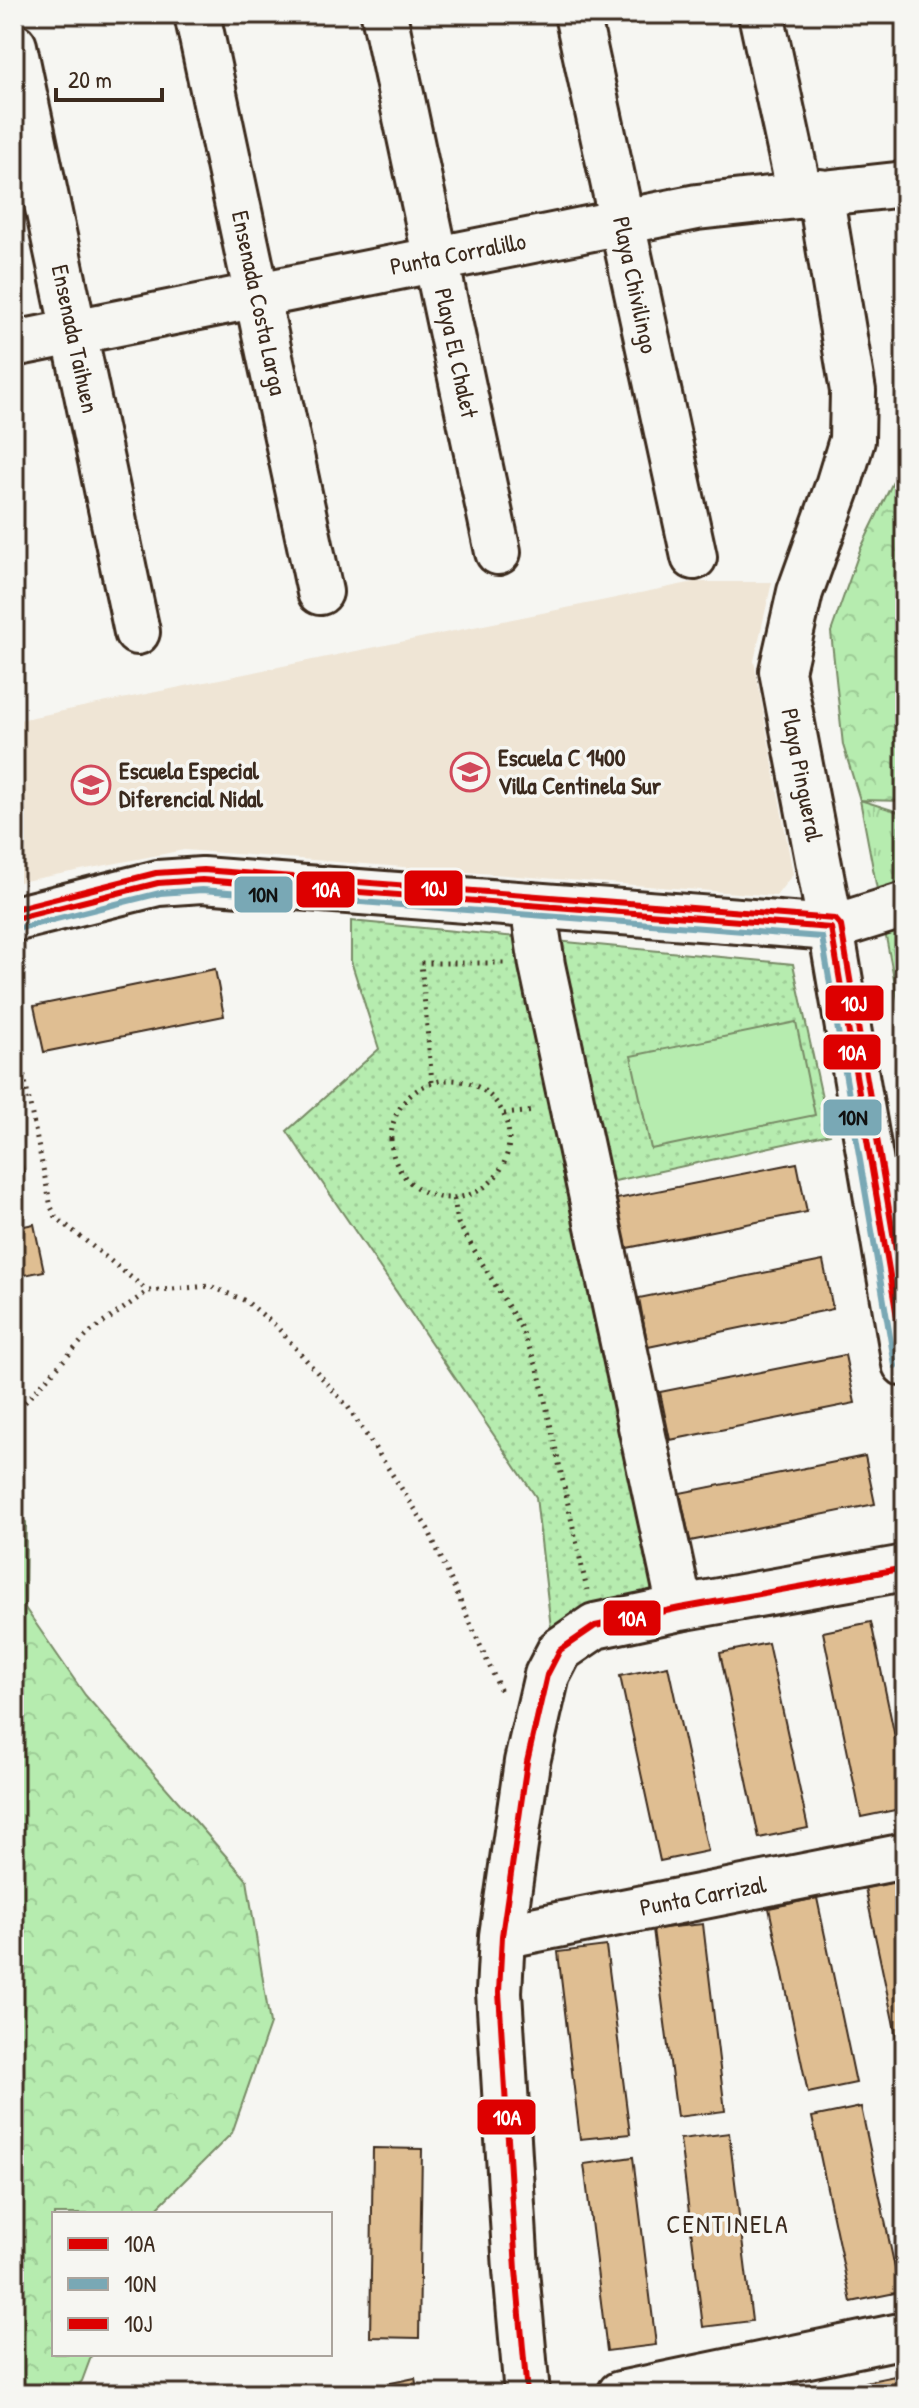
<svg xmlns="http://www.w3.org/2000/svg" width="919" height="2408" viewBox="0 0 919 2408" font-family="'Patrick Hand',sans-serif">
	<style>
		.built { fill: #efe5d5 }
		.grass { fill: url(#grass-dots); stroke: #788b66; stroke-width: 2 }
		.forest { fill: url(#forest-crowns); stroke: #788b66; stroke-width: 2 }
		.park { fill: url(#park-tufts); stroke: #788b66; stroke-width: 2 }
		.garden { fill: #b6ecaf; stroke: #788b66; stroke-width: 2 }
		.building { fill: #dfbe92; stroke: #3b2a1e; stroke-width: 2 }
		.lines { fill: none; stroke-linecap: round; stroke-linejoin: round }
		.minor-casing { stroke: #3b2a1e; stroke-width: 50 }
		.path { stroke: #3b2a1e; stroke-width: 5; stroke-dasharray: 2 6; stroke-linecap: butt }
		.minor { stroke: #f6f6f2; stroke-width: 44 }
		.bus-1-casing { stroke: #f6f6f2; stroke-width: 12 }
		.bus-2-casing { stroke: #f6f6f2; stroke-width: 12 }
		.bus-3-casing { stroke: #f6f6f2; stroke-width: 12 }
		.bus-1 { stroke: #d00; stroke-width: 6 }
		.bus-2 { stroke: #79a8b5; stroke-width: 6 }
		.bus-3 { stroke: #d00; stroke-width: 6 }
		.labels { text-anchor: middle; stroke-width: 7; stroke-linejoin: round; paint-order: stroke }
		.street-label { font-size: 24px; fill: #3b2a1e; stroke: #f6f6f2 }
		.poi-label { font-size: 24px; font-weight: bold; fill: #3b2a1e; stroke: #f6f6f2; text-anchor: start }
		.neighbourhood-label { font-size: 26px; letter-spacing: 2px; fill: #3b2a1e; stroke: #f6f6f2 }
		.line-badge { stroke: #f6f6f2; stroke-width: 3 }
		.badge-label { font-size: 22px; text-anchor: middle; font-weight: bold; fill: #fff }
		.pale-badge-label { font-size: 22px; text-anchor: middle; font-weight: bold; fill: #111 }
	</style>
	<defs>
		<pattern id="grass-dots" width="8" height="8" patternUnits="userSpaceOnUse" patternTransform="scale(2)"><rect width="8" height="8" fill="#b6ecaf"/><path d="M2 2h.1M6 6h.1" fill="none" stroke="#9dcb96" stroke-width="1.8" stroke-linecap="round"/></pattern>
		<pattern id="forest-crowns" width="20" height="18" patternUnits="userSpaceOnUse" patternTransform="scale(2)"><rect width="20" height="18" fill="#b6ecaf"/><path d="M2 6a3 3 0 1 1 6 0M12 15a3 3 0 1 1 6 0" fill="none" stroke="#9dcb96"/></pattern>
		<pattern id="park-tufts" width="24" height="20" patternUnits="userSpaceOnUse" patternTransform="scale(2)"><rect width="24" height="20" fill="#b6ecaf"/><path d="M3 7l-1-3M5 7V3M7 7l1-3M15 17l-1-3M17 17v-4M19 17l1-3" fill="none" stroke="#9dcb96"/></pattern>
	</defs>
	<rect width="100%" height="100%" fill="#f6f6f2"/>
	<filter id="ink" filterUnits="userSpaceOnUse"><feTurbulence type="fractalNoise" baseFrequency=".0125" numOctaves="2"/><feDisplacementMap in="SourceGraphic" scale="16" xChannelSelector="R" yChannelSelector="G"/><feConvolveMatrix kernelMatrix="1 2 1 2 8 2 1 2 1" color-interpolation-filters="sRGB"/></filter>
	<g filter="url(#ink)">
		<path class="built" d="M694 582H772L754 661 793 874 776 896 184 850 14 883V721Z"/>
		<path class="grass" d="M351 921 793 964 830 1134 569 1191 656 1605 551 1628 536 1497 287 1131 379 1049 351 961Z"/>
		<path class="forest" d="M905 457V801L860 800 843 745 831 632 860 550Z
			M14 1516 26 1522 25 1608 85 1695 247 1880 270 2024 232 2133 151 2214H54V2354H92L82 2381 70 2394H14Z"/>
		<path class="park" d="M860 800 905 814V1037Z"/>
		<path class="garden" d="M796 1022 815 1115 651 1149 631 1056Z"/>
		<path class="building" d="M215 969 224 1016 44 1052 34 1006Z
			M14 1126 24 1173 14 1175Z
			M797 1163 807 1212 622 1249 612 1200Z
			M34 1224 44 1271 14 1277V1228Z
			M823 1261 833 1309 648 1347 639 1298Z
			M845 1355 855 1403 670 1440 660 1392Z
			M865 1456 875 1504 690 1541 680 1493Z
			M871 1622 905 1785V1808L861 1817 823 1632Z
			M768 1643 808 1828 759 1838 720 1653Z
			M668 1666 708 1851 660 1861 620 1676Z
			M905 1880V2073H904L865 1888Z
			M817 1898 856 2083 808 2093 769 1908Z
			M703 1924 725 2111 677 2117 653 1929Z
			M606 1946 630 2134 580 2139 558 1952Z
			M861 2107 900 2292 851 2302 812 2117Z
			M729 2133 752 2321 703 2327 680 2139Z
			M373 2148 422 2149 419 2338 370 2337Z
			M633 2157 656 2345 607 2351 584 2164Z
			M905 2374V2394H868L865 2382Z
			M415 2378 418 2394H368L367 2388Z"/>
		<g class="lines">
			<defs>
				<path id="minor" d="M197 14 320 592
					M384 14 498 552
					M577 14 694 557
					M761 14 800 195
					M14 46 137 632
					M820 192 853 391 852 440 837 489 800 592 782 671 831 928 905 1364
					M14 344 697 207 905 184
					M533 905 542 965 680 1608
					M14 919 158 883 202 880 831 928 905 905
					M502 1936 905 1856
					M527 2394 516 2270 499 1992 502 1936 527 1762 547 1675 560 1650 595 1626 680 1608 905 1568
					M620 2394 905 2335"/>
			</defs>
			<use href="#minor" class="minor-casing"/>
			<path class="path" d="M14 1028 51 1207 56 1217 148 1291
				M391 1139a59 59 0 1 1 118 0a59 59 0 1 1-118 0Z
				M432 1082 421 963H504
				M504 1114 535 1111
				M454 1199 458 1223 521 1328 538 1369 587 1590
				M14 1414 89 1333 148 1291 210 1286 246 1301 276 1326 348 1407 428 1529 502 1694"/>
			<use href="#minor" class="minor"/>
			<defs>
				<path id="bus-1" d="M14 919 158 883 202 880 831 928 905 1364
					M527 2394 516 2270 499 1992 502 1936 527 1762 547 1675 560 1650 595 1626 680 1608 905 1568"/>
				<path id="bus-2" d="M16 929 160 893 202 890 822 937 895 1366"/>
				<path id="bus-3" d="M14 909 156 873 203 870 835 919 841 926 905 1304"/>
			</defs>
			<use href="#bus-1" class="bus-1-casing"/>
			<use href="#bus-2" class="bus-2-casing"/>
			<use href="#bus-3" class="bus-3-casing"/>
			<use href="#bus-1" class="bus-1"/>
			<use href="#bus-2" class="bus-2"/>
			<use href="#bus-3" class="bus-3"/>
		</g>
	</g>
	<defs>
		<symbol id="school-ring" viewBox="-11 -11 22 22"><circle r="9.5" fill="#f6f6f2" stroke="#d1495b" stroke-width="1.5"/><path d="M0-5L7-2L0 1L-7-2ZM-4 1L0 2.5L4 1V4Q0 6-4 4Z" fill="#d1495b"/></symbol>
	</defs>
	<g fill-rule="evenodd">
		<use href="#school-ring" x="448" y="750" width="44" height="44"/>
		<use href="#school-ring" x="69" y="763" width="44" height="44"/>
	</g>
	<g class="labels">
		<g class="street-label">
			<text transform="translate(458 254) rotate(-11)" y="8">Punta Corralillo</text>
			<text transform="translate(635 285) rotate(78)" y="8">Playa Chivilingo</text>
			<text transform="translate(259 303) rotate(78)" y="8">Ensenada Costa Larga</text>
			<text transform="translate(75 339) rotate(78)" y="8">Ensenada Taihuen</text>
			<text transform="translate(456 353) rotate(78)" y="8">Playa El Chalet</text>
			<text transform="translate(802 775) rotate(79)" y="8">Playa Pingueral</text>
			<text transform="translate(703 1896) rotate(-11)" y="8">Punta Carrizal</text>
		</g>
		<g class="poi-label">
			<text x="498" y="766">Escuela C 1400<tspan x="498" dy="28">Villa Centinela Sur</tspan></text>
			<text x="119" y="779">Escuela Especial<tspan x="119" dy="28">Diferencial Nidal</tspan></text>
		</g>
		<g class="neighbourhood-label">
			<text x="728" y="2233">CENTINELA</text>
		</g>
	</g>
	<g class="line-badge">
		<rect x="403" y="869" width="61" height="38" rx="8" fill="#d00"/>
		<rect x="295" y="870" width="61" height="39" rx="8" fill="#d00"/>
		<rect x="233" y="875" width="61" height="39" rx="8" fill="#79a8b5"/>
		<rect x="824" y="984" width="61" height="38" rx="8" fill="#d00"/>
		<rect x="822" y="1033" width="60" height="38" rx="8" fill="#d00"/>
		<rect x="822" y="1098" width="61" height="39" rx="8" fill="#79a8b5"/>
		<rect x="602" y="1599" width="60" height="38" rx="8" fill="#d00"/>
		<rect x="476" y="2098" width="61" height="38" rx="8" fill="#d00"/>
	</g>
	<g class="badge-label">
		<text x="434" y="896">10J</text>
		<text x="326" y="897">10A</text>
		<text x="854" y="1011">10J</text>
		<text x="852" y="1060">10A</text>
		<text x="632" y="1626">10A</text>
		<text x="507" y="2125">10A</text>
	</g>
	<g class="pale-badge-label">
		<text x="263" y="902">10N</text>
		<text x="853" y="1125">10N</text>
	</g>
	<rect width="919" height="2408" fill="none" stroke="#f6f6f2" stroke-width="48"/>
	<rect x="24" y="24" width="871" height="2360" fill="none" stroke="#3b2a1e" stroke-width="3" filter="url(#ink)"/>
	<rect x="52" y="2212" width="280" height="144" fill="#f6f6f2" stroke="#aba49d" stroke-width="2"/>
	<rect x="68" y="2238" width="40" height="12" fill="#dd0000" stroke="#aba49d" stroke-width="2"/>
	<text x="124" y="2252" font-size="24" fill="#3b2a1e">10A</text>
	<rect x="68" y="2278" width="40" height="12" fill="#79a8b5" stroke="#aba49d" stroke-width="2"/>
	<text x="124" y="2292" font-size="24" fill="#3b2a1e">10N</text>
	<rect x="68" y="2318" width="40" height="12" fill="#dd0000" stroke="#aba49d" stroke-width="2"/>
	<text x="124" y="2332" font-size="24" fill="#3b2a1e">10J</text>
	<path d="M56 88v12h106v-12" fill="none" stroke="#3b2a1e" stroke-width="4"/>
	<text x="68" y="88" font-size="24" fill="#3b2a1e" stroke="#f6f6f2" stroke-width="6" paint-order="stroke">20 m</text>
</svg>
